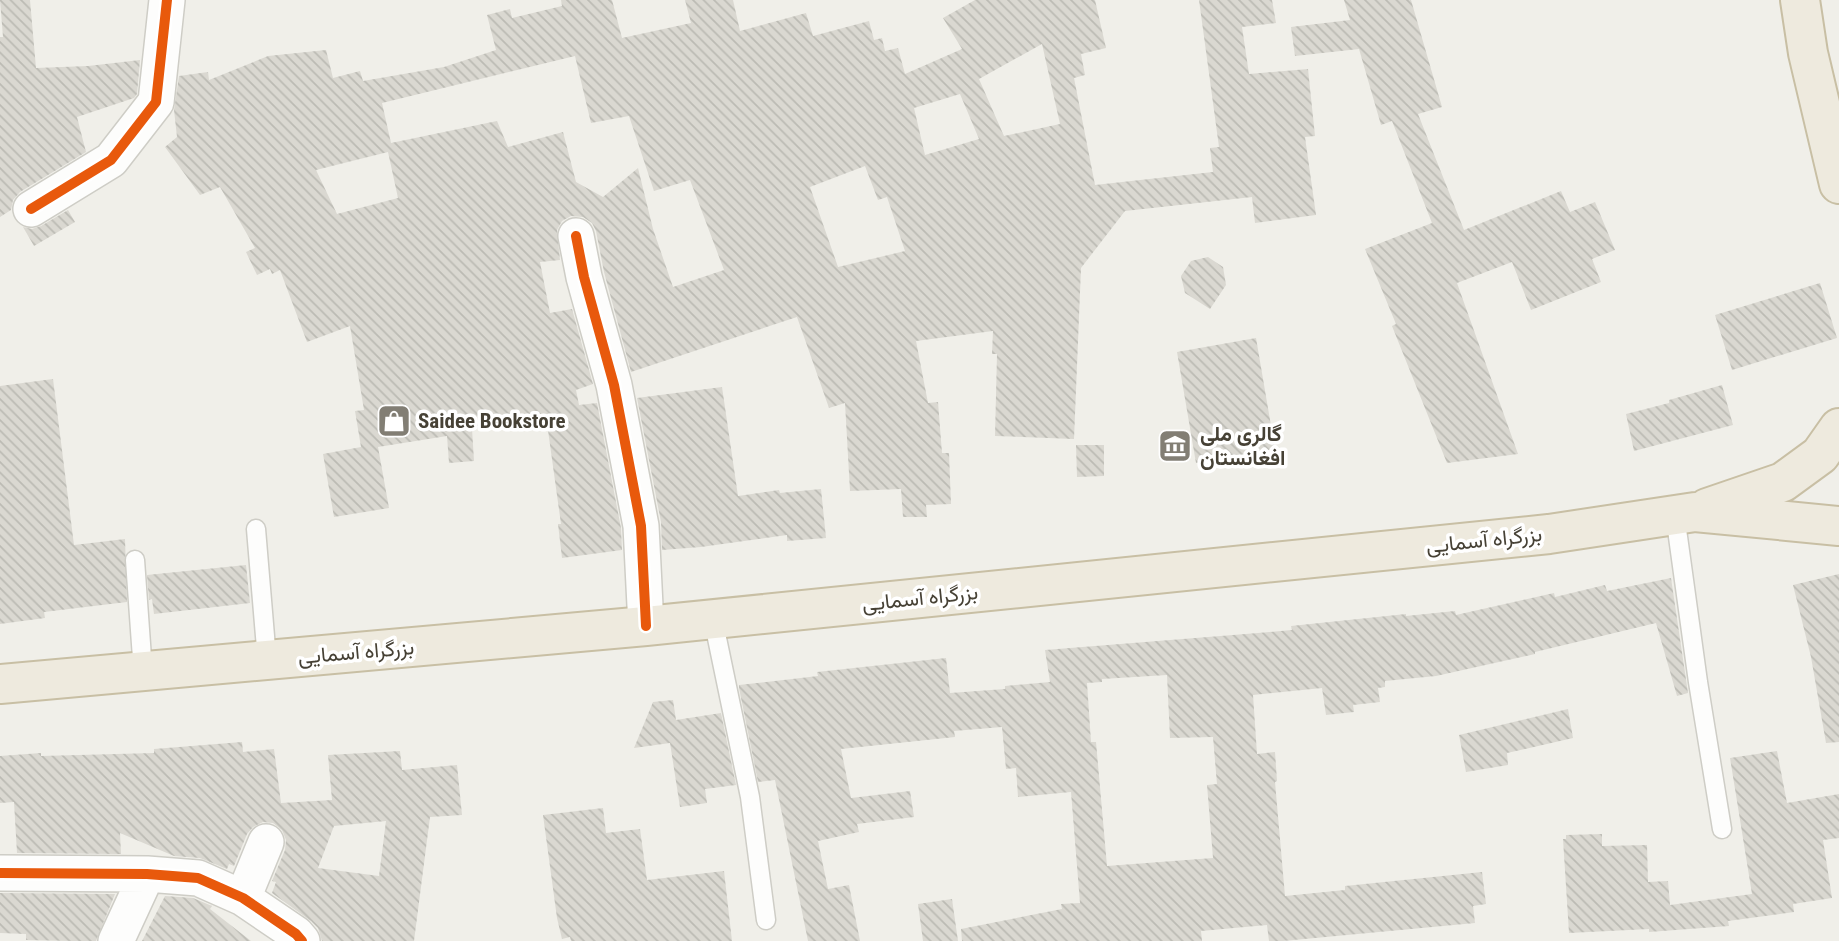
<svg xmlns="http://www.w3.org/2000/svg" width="1839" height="941" viewBox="0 0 1839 941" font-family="'Roboto Condensed',Vazirmatn,sans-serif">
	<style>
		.building { fill: url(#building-back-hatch); fill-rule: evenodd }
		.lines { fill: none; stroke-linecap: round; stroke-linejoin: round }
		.service-casing { stroke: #cecdc6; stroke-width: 21 }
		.minor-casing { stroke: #cecdc6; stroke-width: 38 }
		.trunk-casing { stroke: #c8bfa4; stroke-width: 42 }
		.service { stroke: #fdfdfc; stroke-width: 18 }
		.minor { stroke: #fdfdfc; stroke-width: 35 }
		.trunk { stroke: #eeeade; stroke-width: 38 }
		.cycleway-casing { stroke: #fff; stroke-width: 15 }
		.cycleway { stroke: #e8590c; stroke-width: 10 }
		.labels { text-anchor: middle; stroke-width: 7; stroke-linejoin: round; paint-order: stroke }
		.poi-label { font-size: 21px; font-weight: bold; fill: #464135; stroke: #fff; text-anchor: start }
		.street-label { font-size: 21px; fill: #464135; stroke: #fff }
	</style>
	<defs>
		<pattern id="building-back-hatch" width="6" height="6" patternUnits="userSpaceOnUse" patternTransform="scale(1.75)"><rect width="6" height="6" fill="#dad8d1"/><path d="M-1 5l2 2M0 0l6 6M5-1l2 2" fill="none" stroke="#bcbbb4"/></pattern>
	</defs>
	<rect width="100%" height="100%" fill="#f0efe9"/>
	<path class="building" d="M0 0H30L36 68 88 66 140 60 137 94 134 98 77 117 86 152 20 192 13 200 11 210 0 217V37H3Z
		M561 0H612L622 38 691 23 685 0H733L740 31 806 13 813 36 869 21 874 40 882 38 885 51 898 48 905 74 962 49 943 18 975 0H1095L1106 48 1081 54 1085 75 1074 78 1095 185 1213 172 1210 148 1219 147 1199 0H1272L1276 23 1242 27 1249 74 1308 69 1315 136 1305 137 1316 215 1255 223 1252 197 1125 211 1081 268 1074 439 995 436 997 354H992L993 331 916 341 928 403 938 402 942 453H949L951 504 926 505 927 517H903L901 489 850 491 845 403 829 408 797 317 631 372 604 272 596 231 592 223 583 217 571 216 562 221 557 230 560 260 540 262 550 313 572 309 593 384 576 390 579 405 597 403 621 528 622 550 562 558 558 524H561L546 416 472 429 474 461 449 463 447 436 378 447 389 508 334 517 323 454 361 447 355 411 364 410 350 326 307 342 280 270 272 274 270 269 257 275 246 252 255 248 220 187 200 195 165 147 177 137 174 110 179 76 208 72 209 80 268 56 326 50 333 78 360 71 363 81 444 67 496 50 487 15 510 9 512 18 562 6ZM1042 44 1060 124 1004 136 979 79ZM575 56 591 123 629 116 654 191 690 180 724 270 673 287 653 229 638 168 603 197 576 182 563 132 508 147 497 121 391 143 382 103ZM960 94 979 139 925 155 914 108ZM388 152 398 198 337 214 316 170ZM865 166 878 200 887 197 905 251 838 267 810 187Z
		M1344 0H1411L1442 107 1418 114 1464 230 1561 191 1570 212 1595 202 1615 250 1592 259 1601 282 1531 310 1512 262 1457 283 1518 454 1447 463 1392 326 1396 324 1365 249 1432 223 1392 121 1381 125 1359 49 1295 56 1291 27 1350 20Z
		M68 210 75 222 34 246 23 227 32 229 41 226Z
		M1208 257 1223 267 1226 285 1210 309 1185 293 1181 276 1191 261Z
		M1820 283 1837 338 1732 370 1715 315Z
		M1256 338 1275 449 1196 463 1177 352Z
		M53 379 74 545 125 539 127 602 44 612 45 618 0 624V386Z
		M1722 385 1733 425 1634 451 1626 414 1669 403V400Z
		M722 387 738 496 779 490 780 493 821 489 826 538 787 541V535L701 547 662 550 661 522 637 398Z
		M1076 445H1104V476L1077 477Z
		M246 565 250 603 154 614 152 599 149 600 147 575Z
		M1839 574V742L1826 743 1811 657 1793 585Z
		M1671 578 1688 693 1677 696 1656 623 1535 652V654L1436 676 1385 681V687L1378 688 1380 702 1353 705 1354 712 1326 715 1322 688 1253 695 1257 754 1275 752 1277 781 1275 782 1285 896 1345 890V886L1482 872 1486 904 1473 906 1475 923 1283 941H1269L1267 925 1201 931 1202 941H962L961 929 1062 909 1061 904 1080 903 1071 792 1018 797 1016 768 1006 769 1002 727 954 731 955 737 841 749 851 798 910 791 914 817 857 824 859 832 818 841 828 889 849 885 860 941H808L775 780 758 782 739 688V685L818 676 817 672 946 658 950 693 1005 689V686L1050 682 1045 650 1258 633 1292 630 1291 626 1406 614V616L1455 611 1456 615 1554 593 1555 597 1605 585 1607 591ZM1167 675 1170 738 1213 737 1217 784 1207 785 1213 858 1107 866 1096 742H1091L1087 683 1102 682V679Z
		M673 700 676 720 721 713 736 785 705 789 707 803 680 807 670 743 634 748 653 702Z
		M1568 709 1573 738 1507 753 1508 765 1466 772 1459 735Z
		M242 742 243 752 274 749 281 803 332 800 328 755 400 751 402 770 457 765 462 815 430 817 414 941H322L318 928 311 921 272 893 276 882 272 881 285 850 286 840 282 830 273 823 263 822 253 827 247 834 234 866 229 864 227 869 200 858 174 856 120 833 121 854 17 853 14 802 0 803V756L41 753V756L154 753V749ZM386 821 379 876 318 868 334 826Z
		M1777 751 1787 803 1839 794V838L1823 840 1832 898 1793 904 1794 912 1728 921 1729 926 1649 932V929L1569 933 1563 839H1566V835L1602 834V846L1647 845 1648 882 1668 881 1670 905 1752 894 1730 758Z
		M603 808 606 833 640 829 647 880 724 871 732 941H571L570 937 562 939 557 918 543 815Z
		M0 893 115 894 96 941H73L26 940V934L0 933Z
		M165 896 193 898 212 906 210 909 251 941H142Z
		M952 899 958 941H923L918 904Z"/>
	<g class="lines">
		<defs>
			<path id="service" d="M1675 515 1698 682 1722 829
				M256 529 267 660
				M135 560 143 672
				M713 619 750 797 766 920"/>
			<path id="minor" d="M31 209 111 160 156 102 167 0
				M576 236 584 277 614 385 641 526 646 626
				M0 873 147 874 198 878 243 898 296 934 302 941
				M243 898 266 842
				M116 941 147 874"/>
			<path id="trunk" d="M1800 0 1808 53 1839 184
				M1707 508 1783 482 1820 455 1839 428
				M0 684 646 626 1549 534 1695 512 1839 526"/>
		</defs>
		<use href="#service" class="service-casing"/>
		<use href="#minor" class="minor-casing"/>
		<use href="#trunk" class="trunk-casing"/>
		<use href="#service" class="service"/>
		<use href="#minor" class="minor"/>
		<use href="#trunk" class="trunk"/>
		<defs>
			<path id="cycleway" d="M31 209 111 160 156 102 167 0
				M576 236 584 277 614 385 641 526 646 626
				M0 873 147 874 198 878 243 898 296 934 302 941"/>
		</defs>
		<use href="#cycleway" class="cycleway-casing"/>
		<use href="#cycleway" class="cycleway"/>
	</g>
	<defs>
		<symbol id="shop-square" viewBox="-11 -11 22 22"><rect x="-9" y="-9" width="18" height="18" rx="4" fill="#827e74" stroke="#fff"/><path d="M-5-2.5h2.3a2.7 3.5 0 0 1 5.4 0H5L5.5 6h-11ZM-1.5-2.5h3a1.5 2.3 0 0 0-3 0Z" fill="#fff"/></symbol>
		<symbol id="museum-square" viewBox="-11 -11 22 22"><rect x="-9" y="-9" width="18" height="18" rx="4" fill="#827e74" stroke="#fff"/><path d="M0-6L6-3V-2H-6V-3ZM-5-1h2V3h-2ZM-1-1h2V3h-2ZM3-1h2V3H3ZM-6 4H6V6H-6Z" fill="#fff"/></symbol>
	</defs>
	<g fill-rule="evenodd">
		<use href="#shop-square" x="375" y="402" width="38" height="38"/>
		<use href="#museum-square" x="1156" y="427" width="38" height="38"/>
	</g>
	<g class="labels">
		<g class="poi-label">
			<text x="418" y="428">Saidee Bookstore</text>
			<text x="1200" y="441">گالری ملی<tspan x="1200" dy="24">افغانستان</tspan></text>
		</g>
		<g class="street-label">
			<text transform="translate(1484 540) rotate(-6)" y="7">بزرگراه آسمایی</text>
			<text transform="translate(920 598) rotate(-6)" y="7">بزرگراه آسمایی</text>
			<text transform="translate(356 652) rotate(-5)" y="7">بزرگراه آسمایی</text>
		</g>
	</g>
</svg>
